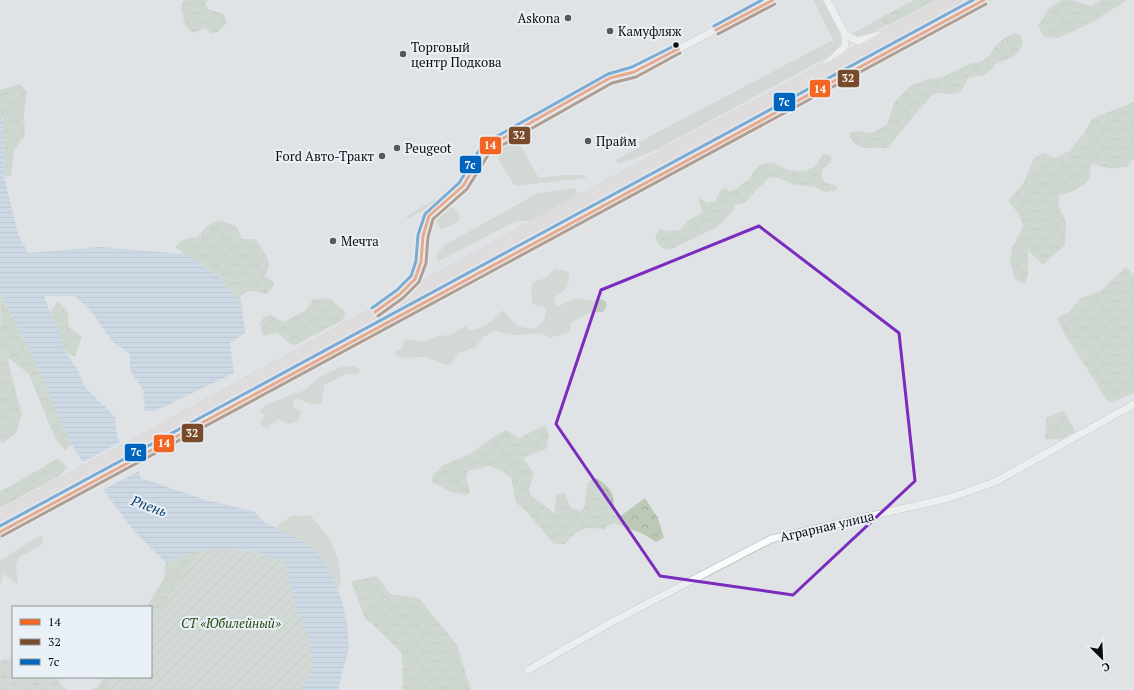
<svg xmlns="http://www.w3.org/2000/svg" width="1134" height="690" viewBox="0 0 1134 690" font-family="'PT Serif',serif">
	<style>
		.green { fill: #c2ccbf }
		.forest { fill: url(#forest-crowns) }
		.wetland { fill: url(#wetland-marsh) }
		.garden { fill: url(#garden-furrows) }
		.water { fill: url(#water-rules) }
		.pier { fill: #e0e3e6 }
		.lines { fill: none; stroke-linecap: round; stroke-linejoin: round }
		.street-casing { stroke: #acaeb1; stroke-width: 8 }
		.highway-casing { stroke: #bec0c2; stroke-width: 14 }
		.street { stroke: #fafbfb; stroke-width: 7 }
		.highway { stroke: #ded3d3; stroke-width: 13 }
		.bus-1-casing { stroke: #e9f1f7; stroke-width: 6 }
		.bus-2-casing { stroke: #e9f1f7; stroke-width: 6 }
		.bus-3-casing { stroke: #e9f1f7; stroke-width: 6 }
		.bus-1 { stroke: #f26522; stroke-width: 3 }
		.bus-2 { stroke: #7a4b2a; stroke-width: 3 }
		.bus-3 { stroke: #0065bd; stroke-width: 3 }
		.marked { fill: none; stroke: #7b2cbf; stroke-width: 3; stroke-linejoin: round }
		.poi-dot { fill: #56585a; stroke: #e9f1f7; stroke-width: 1.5 }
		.bus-dot { fill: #0b0d0f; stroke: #e9f1f7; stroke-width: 1.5 }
		.labels { text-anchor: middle; stroke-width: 4; stroke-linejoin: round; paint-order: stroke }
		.poi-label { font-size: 13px; fill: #0b0d0f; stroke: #e9f1f7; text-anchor: start }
		.street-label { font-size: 13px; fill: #0b0d0f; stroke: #e9f1f7 }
		.park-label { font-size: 13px; font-style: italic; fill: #29470f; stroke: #e9f1f7 }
		.water-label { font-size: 14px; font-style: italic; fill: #0c3e68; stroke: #e9f1f7 }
		.line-badge { stroke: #e9f1f7; stroke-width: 1.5 }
		.badge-label { font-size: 11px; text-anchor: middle; font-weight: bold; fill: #fff }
	</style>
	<defs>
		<pattern id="forest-crowns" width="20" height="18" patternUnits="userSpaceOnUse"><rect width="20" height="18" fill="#bbc9b6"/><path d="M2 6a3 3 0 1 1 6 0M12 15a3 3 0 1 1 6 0" fill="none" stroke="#9fab9b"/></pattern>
		<pattern id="wetland-marsh" width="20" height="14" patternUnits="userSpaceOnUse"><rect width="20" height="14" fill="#c2ccbf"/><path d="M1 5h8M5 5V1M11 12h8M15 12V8" fill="none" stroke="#a5aea3"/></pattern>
		<pattern id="garden-furrows" width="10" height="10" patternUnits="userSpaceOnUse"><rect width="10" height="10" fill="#c2ccbf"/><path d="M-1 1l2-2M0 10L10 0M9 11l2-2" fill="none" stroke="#a5aea3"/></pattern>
		<pattern id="water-rules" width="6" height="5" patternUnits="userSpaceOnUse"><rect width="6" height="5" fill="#b3cbe3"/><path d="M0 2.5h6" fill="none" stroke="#99adc2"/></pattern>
	</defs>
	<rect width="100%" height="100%" fill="#e0e3e6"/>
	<path class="green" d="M813 0H822C827 9 842 32 841 42 841 47 838 50 835 53L658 149 620 164 616 162 615 160 640 147 639 142 833 40Z
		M915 0H936L869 35 858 36 853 33Z
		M516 138 539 178 564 175H585L586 178 515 186 498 159 501 146Z
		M576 188 577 195 530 221H516L439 261 436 258 438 253 445 245 538 193Z
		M446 189 447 191 445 198 408 219 406 216 440 197Z
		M451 207 455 208 460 217 459 221 442 229 439 227 435 219 436 215Z
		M555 269 565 270 568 272C572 286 564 292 553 298L557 307 575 298 591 301 601 299 605 301 607 305 603 312 588 313 571 323 569 332 550 338C542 330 527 335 516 335 509 335 501 332 494 331L484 337 475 347 459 353 450 365C441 365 434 359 426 357 415 355 401 363 393 352L401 349 405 340 410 339 423 342 440 335 448 336 466 326 470 330C481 331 496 318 503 310L517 326 532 329 538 327 544 320 546 311 544 307 535 305 532 303 531 287 534 282 545 278Z
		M353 366 360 369 359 373 347 374 324 385 322 403 312 405 301 400 296 399 293 402 294 407 301 412 298 421 288 424 278 419 266 429 259 423 266 414H261L262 408 274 401 305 390 319 377 341 367Z
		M310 515 329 537 339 561 341 584 337 588 332 574 282 531 275 528 291 516Z
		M42 536 43 544 18 558 16 567 18 585 3 574 0 586V561L33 539Z"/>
	<path class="forest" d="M183 0H208L205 2 208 9 224 14 227 23 218 32 211 33 206 28 192 33 185 25 181 8Z
		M915 0H936L888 25 882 23V17Z
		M1062 0H1072L1091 6 1101 0H1127L1093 22 1058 38 1044 37 1038 25 1049 8Z
		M1016 33 1021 36 1023 44 1015 56 996 64 985 75 968 78 961 92 952 94 937 93 931 96 887 148H864L855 144 849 136 850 133 857 131 872 133 887 124 894 103 910 86 927 79 941 78 969 64 981 62 989 56 996 45 1006 37Z
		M20 84 27 92 24 113 25 135 14 150 11 176H4L5 132 0 110V90Z
		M1134 102V157L1128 166 1112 169 1091 164 1090 179 1074 191 1060 195 1058 203 1066 222 1065 245 1043 265 1028 250V275L1025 284 1015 279 1010 261 1012 248 1023 227 1019 214 1008 201 1023 184 1034 158 1044 153 1055 158 1069 151 1084 133 1093 118Z
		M823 154 831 156V162L822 169V177L825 183 835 185 838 190 825 192 813 186 795 185 779 178 770 177 752 194 746 202 735 205 734 210 717 227 674 248 665 250 658 244 655 236 660 229 669 231 679 230 688 221 702 212 697 195 707 203 715 201 721 190 726 188 730 191 736 189 749 179 759 165 772 162 787 170 805 171 814 167Z
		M218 220 236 226 242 239H255C260 244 268 257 269 264 269 268 266 273 265 276L273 282 274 286 266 294C255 291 249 288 240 297L242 305 218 276 184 254 176 247C181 239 188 237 197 238L207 226Z
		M1126 267 1134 275V393L1112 402 1107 400 1065 335 1057 318 1068 313 1081 298 1100 291Z
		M0 295H1L43 379 71 444 65 451 55 438 29 374 7 357 19 404 22 413 16 433 3 443 0 441V328C1 317 0 306 0 295Z
		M321 298 331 299 346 313 343 320 293 346 277 333 263 336 260 323 264 317 270 315 284 322 306 310 313 300Z
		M58 301 68 312 69 327 82 337 75 357 63 351 59 328 50 313Z
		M1063 411 1076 432 1061 439H1045L1046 418Z
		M545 425 549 435 546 449 523 458 534 473 529 490 531 496 554 513 557 495 564 492 571 508 580 511 584 508 588 482 597 478C613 491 614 492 614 513L618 518 645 498 658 518 664 538 656 542 643 534 614 523 607 526 605 530C585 525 578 529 565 544H554L525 510 516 503 511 478 504 472 489 466 468 471 466 478 470 491 467 496 451 492 432 482 433 475 443 465 468 455 496 435 506 430 519 438Z
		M58 458 67 467 60 476 0 508V492Z
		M200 551 206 562 151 674V607H146L164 579 166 563 193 552Z
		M377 576 390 594 419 598 457 645 471 690H403L402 653 371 623 365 619 351 581Z
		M104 677H147L137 690H91L98 687Z"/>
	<path class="wetland" d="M13 659V677H56L66 690H0V660Z"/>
	<path class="garden" d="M216 548C240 550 264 551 286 562L297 611 309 637 313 667 305 685 301 690H104L113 677H151V622L200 551Z"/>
	<path class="water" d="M0 110 5 132 4 176 18 234 28 253 100 247 184 254 218 276 242 305 245 333 230 343 234 373 155 411H145L143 390 130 370V354L112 341 91 311 75 296H44L50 313 59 328 63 349 77 369 85 387 115 417 117 437 138 469 141 478 209 501 254 511 264 522 303 541 316 551 332 574 342 602 347 623 349 647 338 690H301L305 685 313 667 309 637 297 611 285 562C261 549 222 546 195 552 185 554 175 559 166 563L134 531 87 468 71 444 43 379 0 292Z"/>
	<path class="pier" d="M122 441 141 470 101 491 81 463Z"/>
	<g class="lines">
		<defs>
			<path id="street" d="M845 34 857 41 880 35
				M826 65 845 46V34L827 0
				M397 297 415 279 421 262 423 236 429 216 463 186 486 148 610 78 634 72 773 0
				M528 670 610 623 771 539 949 498 995 482 1134 404"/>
			<path id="highway" d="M0 518 140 443 366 319 683 146 800 84 954 0
				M0 532C329 356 656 177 984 0"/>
		</defs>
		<use href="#street" class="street-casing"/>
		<use href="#highway" class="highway-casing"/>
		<use href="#street" class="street"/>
		<use href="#highway" class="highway"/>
		<defs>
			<path id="bus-1" d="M716 30 773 0
				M375 312 400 294 415 279 421 262 423 236 429 216 463 186 486 148 610 78 634 72 678 49
				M0 532 984 0"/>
			<path id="bus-2" d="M718 34 775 4
				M378 316 403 298 419 282 426 263 428 237 433 219 467 189 490 152 612 83 636 77 680 53
				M2 536 986 4"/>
			<path id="bus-3" d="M714 26 762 0
				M372 308 397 290 411 276 416 261 418 235 425 214 459 183 483 144 608 74 632 67 676 45
				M0 526 973 0"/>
		</defs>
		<use href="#bus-1" class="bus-1-casing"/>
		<use href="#bus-2" class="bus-2-casing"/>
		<use href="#bus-3" class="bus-3-casing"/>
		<use href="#bus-1" class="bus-1"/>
		<use href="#bus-2" class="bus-2"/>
		<use href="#bus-3" class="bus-3"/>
	</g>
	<path d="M0 0H1134V690H0ZM759 226 899 333 915 481 793 595 660 576 556 424 601 290Z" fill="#e0e3e6" fill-opacity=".55" fill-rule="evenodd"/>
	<path class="marked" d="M759 226 899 333 915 481 793 595 660 576 556 424 601 290Z"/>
	<g class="poi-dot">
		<circle cx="568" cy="18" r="4"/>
		<circle cx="610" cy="31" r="4"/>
		<circle cx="403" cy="54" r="4"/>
		<circle cx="588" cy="141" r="4"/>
		<circle cx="397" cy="148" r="4"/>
		<circle cx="382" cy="156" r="4"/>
		<circle cx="333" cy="241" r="4"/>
	</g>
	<circle class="bus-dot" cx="676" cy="45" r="3.5"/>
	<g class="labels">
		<g class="poi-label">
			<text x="560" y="23" text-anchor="end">Askona</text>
			<text x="618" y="36">Камуфляж</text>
			<text x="411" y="52">Торговый<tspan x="411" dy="15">центр Подкова</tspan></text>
			<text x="596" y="146">Прайм</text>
			<text x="405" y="153">Peugeot</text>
			<text x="374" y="161" text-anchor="end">Ford Авто-Тракт</text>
			<text x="341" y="246">Мечта</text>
		</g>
		<g class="street-label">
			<text transform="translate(827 526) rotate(-13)" y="5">Аграрная улица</text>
		</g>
		<g class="park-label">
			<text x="231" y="628">СТ «Юбилейный»</text>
		</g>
		<g class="water-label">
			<text transform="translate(149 506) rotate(20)" y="5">Рпень</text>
		</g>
	</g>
	<g class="line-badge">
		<rect x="837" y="69" width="23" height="19" rx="4" fill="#7a4b2a"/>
		<rect x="809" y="79" width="22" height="19" rx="4" fill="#f26522"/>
		<rect x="773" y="92" width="23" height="20" rx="4" fill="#0065bd"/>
		<rect x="508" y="126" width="23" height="19" rx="4" fill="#7a4b2a"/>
		<rect x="479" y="136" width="23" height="19" rx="4" fill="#f26522"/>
		<rect x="459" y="155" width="23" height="19" rx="4" fill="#0065bd"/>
		<rect x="181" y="423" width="23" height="20" rx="4" fill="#7a4b2a"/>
		<rect x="153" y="434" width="22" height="19" rx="4" fill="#f26522"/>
		<rect x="124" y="443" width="23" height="19" rx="4" fill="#0065bd"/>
	</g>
	<g class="badge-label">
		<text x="848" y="82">32</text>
		<text x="820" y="93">14</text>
		<text x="784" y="106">7с</text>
		<text x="519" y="139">32</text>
		<text x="490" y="149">14</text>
		<text x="470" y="169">7с</text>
		<text x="192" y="437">32</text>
		<text x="164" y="447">14</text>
		<text x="136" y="456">7с</text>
	</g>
	<rect x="12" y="606" width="140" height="72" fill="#e9f1f7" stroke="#90969a"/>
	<rect x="20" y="619" width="20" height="6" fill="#f26522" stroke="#90969a"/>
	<text x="48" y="626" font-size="12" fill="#0b0d0f">14</text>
	<rect x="20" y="639" width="20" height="6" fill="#7a4b2a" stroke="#90969a"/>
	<text x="48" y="646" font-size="12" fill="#0b0d0f">32</text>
	<rect x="20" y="659" width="20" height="6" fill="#0065bd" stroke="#90969a"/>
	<text x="48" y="666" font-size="12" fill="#0b0d0f">7с</text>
	<g transform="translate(1102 658) rotate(156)" stroke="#e9f1f7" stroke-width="3" paint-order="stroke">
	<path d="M0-3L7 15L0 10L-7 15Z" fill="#0b0d0f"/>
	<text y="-6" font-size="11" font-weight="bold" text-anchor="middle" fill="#0b0d0f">С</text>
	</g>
</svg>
